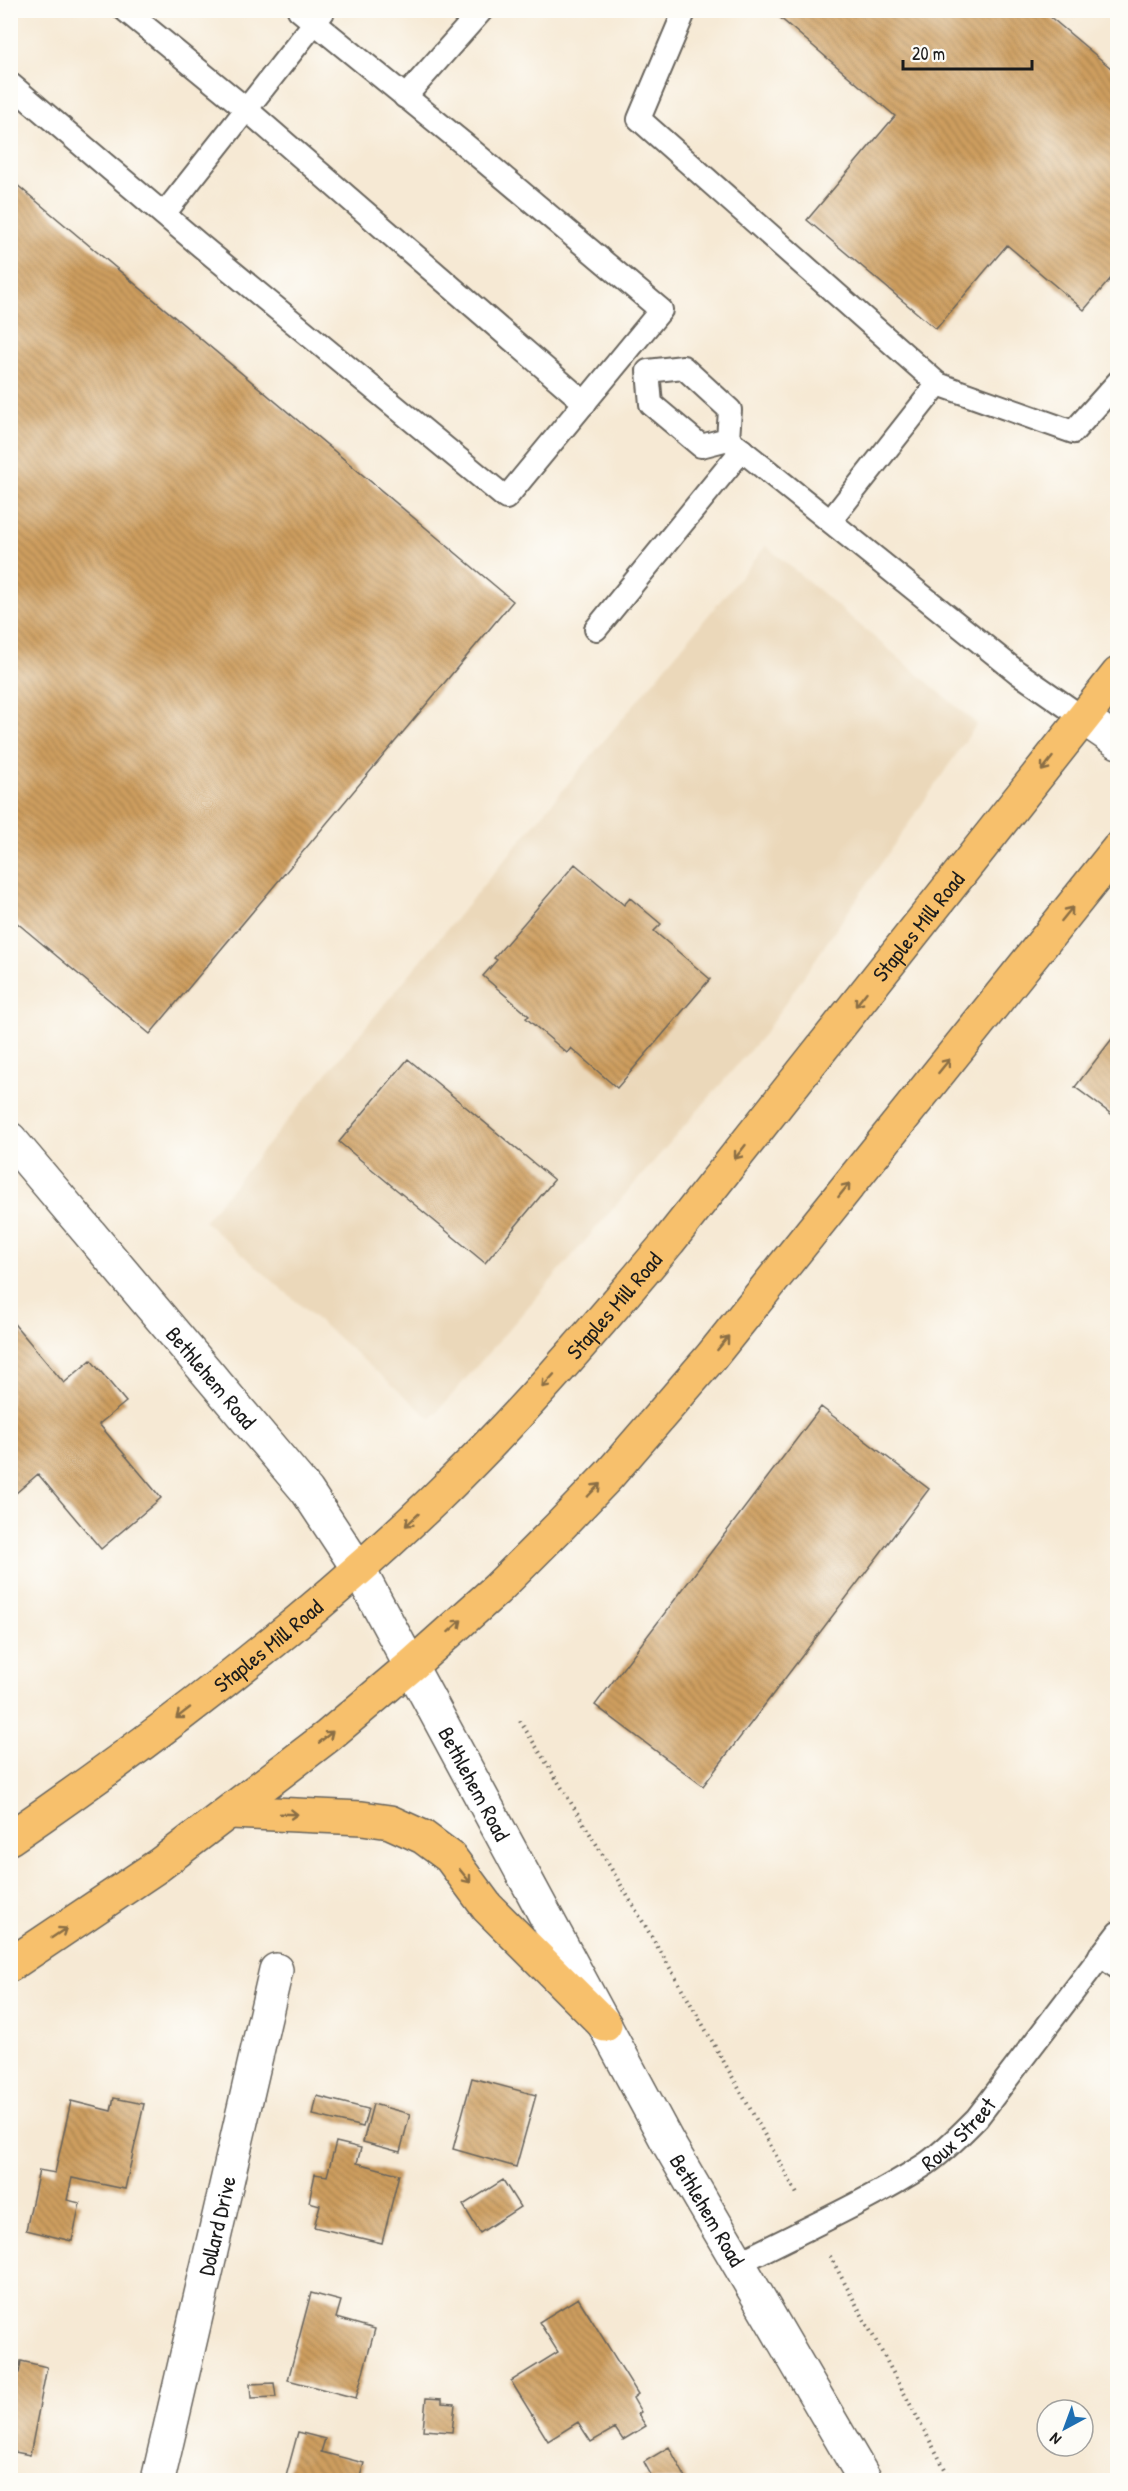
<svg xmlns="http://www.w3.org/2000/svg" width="1128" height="2491" viewBox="0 0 1128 2491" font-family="'Patrick Hand',sans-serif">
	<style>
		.built { fill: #ebd8ba }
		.building { fill: url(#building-back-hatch) }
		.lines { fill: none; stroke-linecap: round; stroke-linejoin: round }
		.service-casing { stroke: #68645c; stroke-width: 26 }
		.minor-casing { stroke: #68645c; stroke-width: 36 }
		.tertiary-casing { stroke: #68645c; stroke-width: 36 }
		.primary-casing { stroke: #68645c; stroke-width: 36 }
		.path { stroke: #68645c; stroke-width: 4; stroke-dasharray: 1.5 4.5; stroke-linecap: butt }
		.service { stroke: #fff; stroke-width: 22 }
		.minor { stroke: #fff; stroke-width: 33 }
		.tertiary { stroke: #fff; stroke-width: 33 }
		.primary { stroke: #f7c06c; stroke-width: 33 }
		.oneway { stroke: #8a6e44 }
		.labels { text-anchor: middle; stroke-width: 6; stroke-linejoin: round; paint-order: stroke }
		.street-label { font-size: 22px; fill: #1c1c1c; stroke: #fdfcf7 }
	</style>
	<defs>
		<pattern id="building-back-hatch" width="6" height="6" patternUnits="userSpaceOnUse" patternTransform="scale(1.5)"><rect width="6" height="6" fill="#ce9e5e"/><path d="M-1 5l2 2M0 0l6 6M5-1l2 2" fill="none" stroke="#a6804d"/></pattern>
	</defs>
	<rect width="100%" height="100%" fill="#fdfcf7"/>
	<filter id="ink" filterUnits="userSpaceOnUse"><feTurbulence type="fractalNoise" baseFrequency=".0167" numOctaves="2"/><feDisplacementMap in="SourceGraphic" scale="12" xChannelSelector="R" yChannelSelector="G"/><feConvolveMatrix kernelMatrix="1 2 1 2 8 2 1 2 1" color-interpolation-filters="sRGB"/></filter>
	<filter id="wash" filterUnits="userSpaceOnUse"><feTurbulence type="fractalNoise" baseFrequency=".008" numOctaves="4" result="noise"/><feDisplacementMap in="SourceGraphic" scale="24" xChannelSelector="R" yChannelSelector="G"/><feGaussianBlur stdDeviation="1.35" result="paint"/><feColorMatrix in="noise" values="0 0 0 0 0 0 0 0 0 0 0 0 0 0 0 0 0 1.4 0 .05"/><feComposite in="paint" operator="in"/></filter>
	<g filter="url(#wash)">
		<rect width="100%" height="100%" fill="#f6e9d4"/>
		<path class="built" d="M766 546 977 724 764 1034 431 1419 204 1221Z"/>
		<g id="blocks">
			<path class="building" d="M771 10H1042L1118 74V270L1084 310 1007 245 936 329 807 220 895 116Z
				M10 179 513 601 150 1034 10 917Z
				M575 864 624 905 630 898 661 924 654 931 710 979 617 1088 571 1048 567 1053 526 1018 529 1016 483 976 497 960 494 958Z
				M1118 1031V1119L1075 1087Z
				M408 1059 554 1180 485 1263 339 1142Z
				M10 1319 64 1383 91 1360 126 1402 99 1424 161 1498 101 1549 38 1474 16 1493 10 1487Z
				M821 1407 929 1489 703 1786 595 1705Z
				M472 2078 536 2095 516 2167 453 2149Z
				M317 2096 368 2109 363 2127 313 2115Z
				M114 2098 144 2104 125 2189 72 2178 67 2200 80 2203 72 2241 26 2230 39 2170 55 2173 71 2101 111 2111Z
				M373 2104 410 2114 400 2152 363 2142Z
				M336 2142 361 2148 357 2163 399 2174 382 2243 314 2227 320 2205 309 2202 315 2174 327 2176Z
				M503 2180 520 2207 480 2233 463 2205Z
				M311 2293 341 2301 336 2318 375 2329 356 2398 288 2380Z
				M578 2298 638 2394 633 2398 641 2412 638 2414 646 2426 623 2440 615 2428 591 2442 578 2422 548 2441 511 2381 558 2352 539 2322Z
				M21 2361 47 2367 30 2455 10 2451V2372L19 2373Z
				M274 2383 276 2397 251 2398 250 2384Z
				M426 2398 442 2399V2403L455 2404 452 2432 423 2430Z
				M298 2432 325 2439 321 2452 364 2463 359 2480H285Z
				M669 2447 687 2480H641L651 2475 644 2462Z"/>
		</g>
	</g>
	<g filter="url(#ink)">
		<use href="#blocks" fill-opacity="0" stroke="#68645c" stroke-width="1.5"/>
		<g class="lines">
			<defs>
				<g id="service">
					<path d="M125 10 246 109 585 403"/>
					<path d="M685 10 639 119 938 384"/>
					<path d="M10 84 201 246 506 498 661 310 464 144 299 10"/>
					<path d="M405 97 482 10"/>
					<path d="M164 214 323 12"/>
					<path d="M683 367 730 410 728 439 701 446 651 404 648 371Z"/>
					<path d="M728 439 1017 672 1083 718"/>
					<path d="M831 520 938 384 1073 432 1118 382"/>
					<path d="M596 629 742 450"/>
					<path d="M1100 1955 1118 1968"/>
					<path id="s1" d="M739 2263C801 2231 867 2202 926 2164 945 2151 961 2134 977 2118L1118 1933"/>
				</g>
				<g id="minor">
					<path d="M1083 718 1118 742"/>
					<path id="s2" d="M158 2480 276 1970"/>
				</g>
				<g id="tertiary">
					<path id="s3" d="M10 1139 307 1491 359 1570 667 2141 865 2480"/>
				</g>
				<g id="primary">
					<path d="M231 1812 362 1818 390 1822 423 1837 450 1857 487 1907 605 2025"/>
					<path id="s4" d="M10 1838C160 1735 304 1625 435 1499 518 1419 594 1330 669 1241L1118 674"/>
					<path d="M10 1965 159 1865 328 1736 412 1665 497 1589 559 1527 609 1475 711 1357 1118 849"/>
				</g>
			</defs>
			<use href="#service" class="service-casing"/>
			<use href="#minor" class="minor-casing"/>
			<use href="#tertiary" class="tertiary-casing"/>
			<use href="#primary" class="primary-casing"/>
			<path class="path" d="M520 1721C618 1876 711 2035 798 2196
				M830 2256 951 2480"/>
			<use href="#service" class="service"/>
			<use href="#minor" class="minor"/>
			<use href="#tertiary" class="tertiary"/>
			<use href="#primary" class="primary"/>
		</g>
		<defs><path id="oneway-shaft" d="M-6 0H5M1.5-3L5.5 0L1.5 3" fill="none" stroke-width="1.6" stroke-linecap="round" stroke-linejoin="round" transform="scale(1.5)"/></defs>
		<g class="oneway">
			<use href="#oneway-shaft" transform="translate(1047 764) rotate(128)"/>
			<use href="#oneway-shaft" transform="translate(1067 914) rotate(-51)"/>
			<use href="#oneway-shaft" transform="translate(861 999) rotate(128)"/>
			<use href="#oneway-shaft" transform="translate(944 1066) rotate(-51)"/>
			<use href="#oneway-shaft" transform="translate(740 1152) rotate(128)"/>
			<use href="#oneway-shaft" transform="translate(844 1190) rotate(-51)"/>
			<use href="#oneway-shaft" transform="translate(723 1343) rotate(-51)"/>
			<use href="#oneway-shaft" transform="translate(548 1381) rotate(132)"/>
			<use href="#oneway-shaft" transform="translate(594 1490) rotate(-46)"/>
			<use href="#oneway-shaft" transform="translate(412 1520) rotate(137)"/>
			<use href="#oneway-shaft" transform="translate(455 1626) rotate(-42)"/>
			<use href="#oneway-shaft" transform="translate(183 1713) rotate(142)"/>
			<use href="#oneway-shaft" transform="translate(326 1737) rotate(-39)"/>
			<use href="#oneway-shaft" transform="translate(289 1814) rotate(2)"/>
			<use href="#oneway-shaft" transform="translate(465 1876) rotate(51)"/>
			<use href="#oneway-shaft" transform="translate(59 1933) rotate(-34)"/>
		</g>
	</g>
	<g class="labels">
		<g class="street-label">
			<text dy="8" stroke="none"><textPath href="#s4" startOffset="1294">Staples Mill Road</textPath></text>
			<text dy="8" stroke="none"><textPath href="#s4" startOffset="808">Staples Mill Road</textPath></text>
			<text dy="8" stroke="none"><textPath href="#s3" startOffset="312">Bethlehem Road</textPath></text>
			<text dy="8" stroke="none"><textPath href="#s4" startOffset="322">Staples Mill Road</textPath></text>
			<text dy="8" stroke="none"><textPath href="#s3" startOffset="798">Bethlehem Road</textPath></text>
			<text dy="8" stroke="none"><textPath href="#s1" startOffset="256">Roux Street</textPath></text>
			<text dy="8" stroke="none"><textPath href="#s3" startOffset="1284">Bethlehem Road</textPath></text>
			<text dy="8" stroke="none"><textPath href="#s2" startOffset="261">Dollard Drive</textPath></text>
		</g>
	</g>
	<rect width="1128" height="2491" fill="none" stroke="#fdfcf7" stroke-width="36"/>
	<g transform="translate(1065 2428) rotate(221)"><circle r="28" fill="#fdfcf7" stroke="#a3a29f" stroke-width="1.5"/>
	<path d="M0-4.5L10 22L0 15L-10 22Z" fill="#1f6fb2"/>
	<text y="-9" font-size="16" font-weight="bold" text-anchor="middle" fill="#1c1c1c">N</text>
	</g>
	<path d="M903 60v9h129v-9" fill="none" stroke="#1c1c1c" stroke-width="3"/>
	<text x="912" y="60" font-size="18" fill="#1c1c1c" stroke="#fdfcf7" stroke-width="4.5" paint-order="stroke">20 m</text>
</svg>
